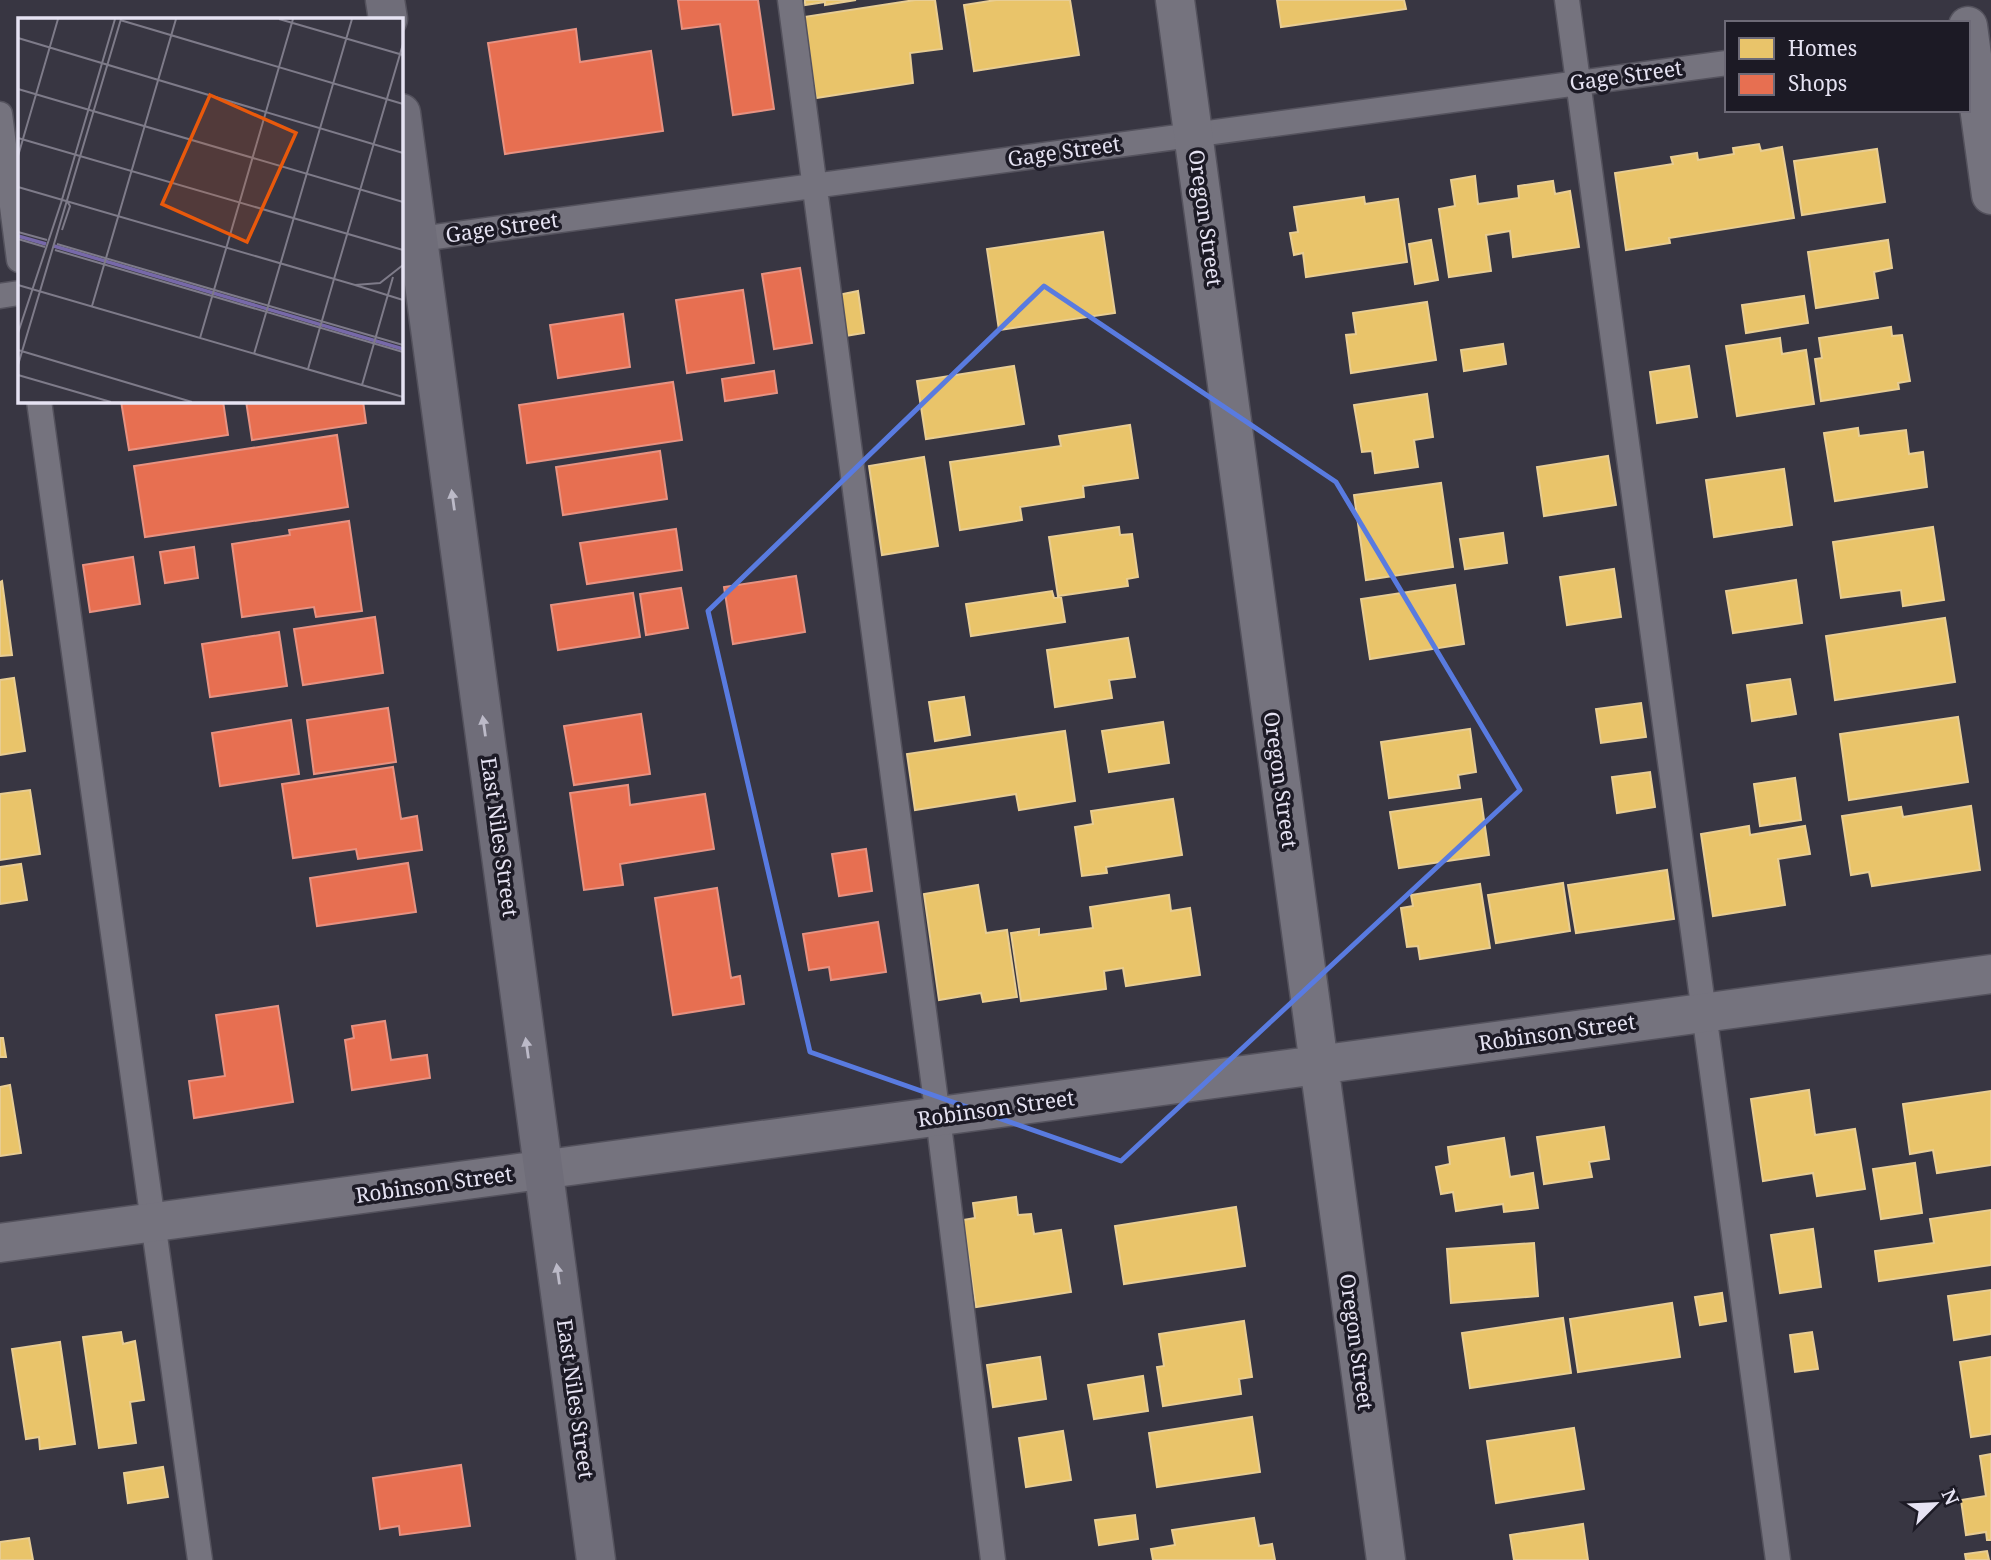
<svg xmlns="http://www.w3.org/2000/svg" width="1991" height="1560" viewBox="0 0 1991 1560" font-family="'Noto Serif',serif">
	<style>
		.homes { fill: #e9c46a; stroke: #e8cd93; stroke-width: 2 }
		.shops { fill: #e76f51; stroke: #e79282; stroke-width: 2 }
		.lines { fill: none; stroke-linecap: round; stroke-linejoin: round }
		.lane-casing { stroke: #54525d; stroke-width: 27 }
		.street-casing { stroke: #54525d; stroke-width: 41 }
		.secondary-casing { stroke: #54525d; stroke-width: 41 }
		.lane { stroke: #75737e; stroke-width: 24 }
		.street { stroke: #75737e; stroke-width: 38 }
		.secondary { stroke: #6f6d79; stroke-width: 38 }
		.oneway { fill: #bcbac8 }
		.marked { fill: none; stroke: #597be0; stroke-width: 5; stroke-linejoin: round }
		.labels { text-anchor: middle; stroke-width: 7; stroke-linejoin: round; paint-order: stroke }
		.street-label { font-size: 21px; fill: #e6e3f3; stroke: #1c1a25 }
		.inset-river { fill: none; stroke: #7769a9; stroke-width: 3.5 }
		.inset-road { fill: none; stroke: #7e7b89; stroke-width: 2 }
		.view { fill: #e8590c; fill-opacity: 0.15; stroke: #e8590c; stroke-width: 3.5 }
		.inset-edge { fill: none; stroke: #e6e3f3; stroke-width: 3.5 }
	</style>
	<rect width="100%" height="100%" fill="#383642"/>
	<path class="homes" d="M805 0H856L825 5V2L805 5Z
		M915 0H935L942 49 910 53 913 83 816 98 804 17Z
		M996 0H1070L1079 55 974 71 964 5Z
		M1277 0H1404L1406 9 1281 27Z
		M1759 144 1761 151 1782 147 1794 218 1669 238 1670 243 1626 250 1615 173 1673 164 1671 157 1697 153 1698 160 1734 154 1733 148Z
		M1877 149 1885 202 1802 215 1794 161Z
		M1475 176 1478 204 1519 198 1518 186 1553 181 1555 194 1570 191 1579 247 1513 257 1510 231 1486 235 1491 271 1449 277 1439 209 1455 206 1451 180Z
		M1364 197 1365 204 1398 199 1407 262 1306 277 1303 253 1294 255 1290 233 1298 232 1294 207Z
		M1103 232 1115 313 999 330 987 249Z
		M1431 240 1438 280 1415 284 1409 244Z
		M1888 240 1892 268 1874 272 1878 298 1816 308 1808 252Z
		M858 291 864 333 845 336 838 295Z
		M1804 296 1808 323 1746 333 1742 305Z
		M1427 302 1436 360 1351 373 1346 335 1356 334 1353 313Z
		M1891 327 1892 336 1902 335 1910 381 1898 383 1899 389 1821 401 1815 359 1822 358 1819 338Z
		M1780 338 1782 354 1806 350 1814 404 1737 416 1726 346Z
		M1503 344 1506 364 1464 371 1461 350Z
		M1014 366 1024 424 926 439 917 381Z
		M1689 366 1697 417 1657 423 1650 372Z
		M1427 394 1433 437 1414 440 1418 467 1375 473 1372 451 1362 452 1354 405Z
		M1130 425 1138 478 1083 486 1084 497 1020 507 1022 520 960 530 950 462 1061 446 1059 436Z
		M1858 428 1859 436 1906 430 1909 454 1923 452 1927 487 1835 501 1824 433Z
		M1608 456 1616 505 1544 516 1537 467Z
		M924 457 938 546 882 555 869 466Z
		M1784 469 1792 525 1714 537 1706 480Z
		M1441 483 1453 567 1366 580 1354 495Z
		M1119 527 1120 535 1132 534 1138 577 1127 579 1128 586 1058 596 1049 537Z
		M1933 527 1944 600 1903 606 1901 590 1841 598 1833 542Z
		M1503 533 1507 563 1465 569 1460 539Z
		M1614 569 1621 617 1567 625 1560 577Z
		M1796 580 1802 623 1733 633 1726 591Z
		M2 581 12 655 0 656V582Z
		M1455 585 1464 644 1370 659 1361 599Z
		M1052 591 1054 598 1061 597 1065 622 971 636 966 604Z
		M1945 618 1955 682 1835 700 1826 636Z
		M1128 638 1135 677 1109 680 1112 698 1055 707 1047 650Z
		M14 678 25 751 0 755V680Z
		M1790 679 1796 714 1752 721 1747 685Z
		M964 697 970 735 935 741 929 702Z
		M1641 703 1646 737 1601 743 1596 709Z
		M1958 717 1968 782 1849 800 1840 734Z
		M1163 722 1169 763 1109 772 1102 731Z
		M1470 729 1476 772 1458 775 1460 788 1389 798 1381 742Z
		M1065 731 1075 801 1019 810 1016 794 915 810 907 754Z
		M1650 772 1655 807 1617 813 1612 777Z
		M1795 778 1801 820 1760 826 1754 784Z
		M30 790 40 854 0 860V794Z
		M1173 799 1182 855 1106 867 1107 873 1082 876 1075 827 1093 824 1091 811Z
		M1481 799 1489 855 1399 868 1390 812Z
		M1971 806 1980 870 1872 886 1869 872 1851 875 1842 816 1901 807 1903 817Z
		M1749 826 1750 835 1805 826 1810 854 1778 859 1785 905 1713 916 1701 834Z
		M21 864 27 900 0 904V867Z
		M1667 870 1674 919 1576 933 1568 885Z
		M1563 883 1570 931 1496 943 1488 895Z
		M1480 884 1490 948 1420 959 1418 946 1407 947 1401 908 1413 906 1411 895Z
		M978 885 986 933 1007 930 1017 997 983 1002 981 993 939 1000 924 894Z
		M1169 895 1171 911 1190 908 1200 975 1126 986 1123 968 1104 971 1106 989 1021 1001 1011 933 1039 929V935L1093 928 1090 907Z
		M0 1038H3L6 1057H0Z
		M10 1085 21 1153 0 1156V1087Z
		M1809 1090 1815 1135 1855 1129 1865 1189 1817 1196 1813 1173 1763 1181 1751 1099Z
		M1991 1091V1165L1937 1173 1933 1150 1910 1154 1903 1104Z
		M1604 1127 1609 1159 1589 1162 1592 1177 1544 1184 1537 1137Z
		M1504 1138 1510 1177 1533 1173 1538 1208 1504 1212 1503 1204 1456 1211 1453 1192 1441 1194 1436 1167 1450 1164 1448 1147Z
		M1915 1163 1922 1213 1881 1219 1873 1169Z
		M1016 1197 1018 1215 1031 1214 1034 1234 1061 1230 1071 1292 976 1307 963 1220 975 1218 973 1203Z
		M1236 1207 1245 1266 1124 1284 1115 1226Z
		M1991 1210V1265L1879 1281 1875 1251 1934 1243 1930 1219Z
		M1813 1229 1821 1287 1780 1293 1771 1235Z
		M1534 1243 1538 1296 1451 1303 1447 1249Z
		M1991 1290V1334L1954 1340 1948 1296Z
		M1722 1293 1726 1321 1700 1325 1695 1297Z
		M1672 1303 1680 1357 1578 1372 1570 1319Z
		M1563 1318 1571 1373 1470 1388 1462 1333Z
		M1244 1321 1252 1377 1239 1379 1241 1394 1163 1406 1157 1367 1164 1366 1159 1334Z
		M121 1332 123 1344 135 1341 144 1400 130 1402 136 1443 99 1448 83 1337Z
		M1812 1332 1818 1369 1795 1372 1790 1335Z
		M60 1342 75 1444 40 1449 39 1437 26 1439 12 1349Z
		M1040 1357 1046 1399 993 1407 987 1365Z
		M1991 1357V1434L1971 1437 1960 1362Z
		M1143 1376 1148 1411 1094 1419 1088 1385Z
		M1252 1417 1260 1472 1157 1487 1149 1433Z
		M1574 1428 1584 1489 1496 1503 1487 1441Z
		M1063 1431 1071 1480 1026 1487 1019 1438Z
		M1991 1454V1540H1987L1986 1532 1966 1535 1961 1500 1986 1496 1980 1456Z
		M163 1467 168 1497 128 1503 124 1473Z
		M1135 1515 1138 1539 1099 1545 1095 1520Z
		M1254 1518 1259 1546 1272 1544 1275 1560H1153L1151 1549 1175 1545 1172 1530Z
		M1583 1524 1588 1560H1514L1510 1535Z
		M29 1538 33 1560H0V1542Z
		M1987 1551 1989 1560H1966L1965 1554Z"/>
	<path class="shops" d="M678 0H758L774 109 733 115 720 24 682 29Z
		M576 29 580 62 651 51 663 131 505 154 488 43Z
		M800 268 812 343 774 349 762 274Z
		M743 290 754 363 687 373 676 300Z
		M623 314 630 367 558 378 550 325Z
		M774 371 777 393 725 401 722 379Z
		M673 382 682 440 527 463 519 405Z
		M121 401H223L228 435 129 450Z
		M246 401H363L366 423 252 440Z
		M337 435 348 507 145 537 134 466Z
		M660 451 667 499 563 515 556 467Z
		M349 521 362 611 316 617 314 607 242 617 232 544 290 535 289 530Z
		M676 529 682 570 587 584 580 543Z
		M194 547 198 578 165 583 160 552Z
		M133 557 140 604 90 612 83 565Z
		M796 576 805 632 733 644 724 587Z
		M681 588 688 628 646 635 640 594Z
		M633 593 640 637 558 650 551 605Z
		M375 617 383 673 303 685 294 629Z
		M279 632 287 686 210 697 202 644Z
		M388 708 396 762 314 774 307 720Z
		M641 714 650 774 574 785 564 726Z
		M291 720 299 774 220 786 212 733Z
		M393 767 401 819 417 816 422 850 358 859 356 849 293 858 282 784Z
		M628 785 630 805 705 794 714 849 620 864 623 885 584 890 570 793Z
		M866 849 872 891 839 896 832 854Z
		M408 863 416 912 317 926 310 878Z
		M717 888 731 978 740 976 744 1004 673 1015 655 898Z
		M878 922 886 972 831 980 829 967 809 970 803 934Z
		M278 1006 293 1102 194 1118 189 1081 225 1076 216 1015Z
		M385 1021 391 1060 427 1055 430 1078 352 1090 345 1040 354 1038 352 1026Z
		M461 1465 470 1526 400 1535 399 1526 380 1529 373 1478Z"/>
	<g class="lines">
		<defs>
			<path id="lane" d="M790 0 938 1117 993 1560
				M1567 0 1778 1560
				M0 114 19 260
				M405 241 1727 63
				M0 296 19 293
				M39 401 200 1560"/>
			<path id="street" d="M1175 0 1386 1560
				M1968 26 1991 195
				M0 1243 1991 974"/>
			<path id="secondary" d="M385 0 388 19
				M401 113 596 1560"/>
		</defs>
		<use href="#lane" class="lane-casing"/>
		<use href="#street" class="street-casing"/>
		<use href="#secondary" class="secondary-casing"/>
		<use href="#lane" class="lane"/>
		<use href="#street" class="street"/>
		<use href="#secondary" class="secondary"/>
	</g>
	<defs><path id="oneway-solid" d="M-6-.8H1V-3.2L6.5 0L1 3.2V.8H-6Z" transform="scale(1.75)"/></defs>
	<g class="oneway">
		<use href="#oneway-solid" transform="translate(453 500) rotate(-98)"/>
		<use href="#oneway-solid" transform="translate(484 726) rotate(-98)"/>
		<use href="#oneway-solid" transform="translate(527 1048) rotate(-98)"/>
		<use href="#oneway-solid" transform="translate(558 1274) rotate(-98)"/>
	</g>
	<path class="marked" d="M1044 286 1336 482 1520 790 1121 1161 810 1052 708 611Z"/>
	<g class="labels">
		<g class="street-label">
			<text transform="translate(1626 76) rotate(-8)" y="7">Gage Street</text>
			<text transform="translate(1064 152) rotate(-8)" y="7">Gage Street</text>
			<text transform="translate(1205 218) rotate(82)" y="7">Oregon Street</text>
			<text transform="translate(502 228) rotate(-8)" y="7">Gage Street</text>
			<text transform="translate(1280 780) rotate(82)" y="7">Oregon Street</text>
			<text transform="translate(499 837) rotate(82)" y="7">East Niles Street</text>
			<text transform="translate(1557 1033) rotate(-8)" y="7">Robinson Street</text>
			<text transform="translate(996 1109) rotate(-8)" y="7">Robinson Street</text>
			<text transform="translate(434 1185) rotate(-8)" y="7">Robinson Street</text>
			<text transform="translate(1356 1342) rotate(82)" y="7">Oregon Street</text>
			<text transform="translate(575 1399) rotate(82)" y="7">East Niles Street</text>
		</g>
	</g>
	<g transform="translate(18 18)">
		<rect width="385" height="385" fill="#383642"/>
		<path class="inset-river" d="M0 218 28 226M36 228 385 331"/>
		<path class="inset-road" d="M261 1 385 37M102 2 385 86M0 20 385 135M0 71 385 184M0 120 385 232M0 138 40 1M0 169 337 267 362 265 385 247M43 185 97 1M44 212 52 188 49 183M0 214 29 222M0 221 27 229M39 226 385 327M37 232 385 334M316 261 385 26M0 267 385 379M337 267 385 282M74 288 158 1M0 315 44 182M182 320 275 1M0 332 174 384M236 336 334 1M0 347 103 1M290 351 316 261M0 357 93 384M344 367 375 259"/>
		<path class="view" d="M192 77 278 115 229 224 144 186Z"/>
		<rect width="385" height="385" class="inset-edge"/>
	</g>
	<rect x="1725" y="21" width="245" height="91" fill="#1c1a25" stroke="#6d6a77" stroke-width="2"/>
	<rect x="1739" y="38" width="35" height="21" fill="#e9c46a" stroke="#6d6a77" stroke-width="2"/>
	<text x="1788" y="56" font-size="21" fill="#e6e3f3">Homes</text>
	<rect x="1739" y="74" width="35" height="21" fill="#e76f51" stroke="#6d6a77" stroke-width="2"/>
	<text x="1788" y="91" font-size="21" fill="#e6e3f3">Shops</text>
	<g transform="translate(1935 1504) rotate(66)" stroke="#1c1a25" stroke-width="5" paint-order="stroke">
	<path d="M0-5L12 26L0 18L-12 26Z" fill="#e6e3f3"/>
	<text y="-10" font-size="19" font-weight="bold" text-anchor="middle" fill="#e6e3f3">N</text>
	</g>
</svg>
